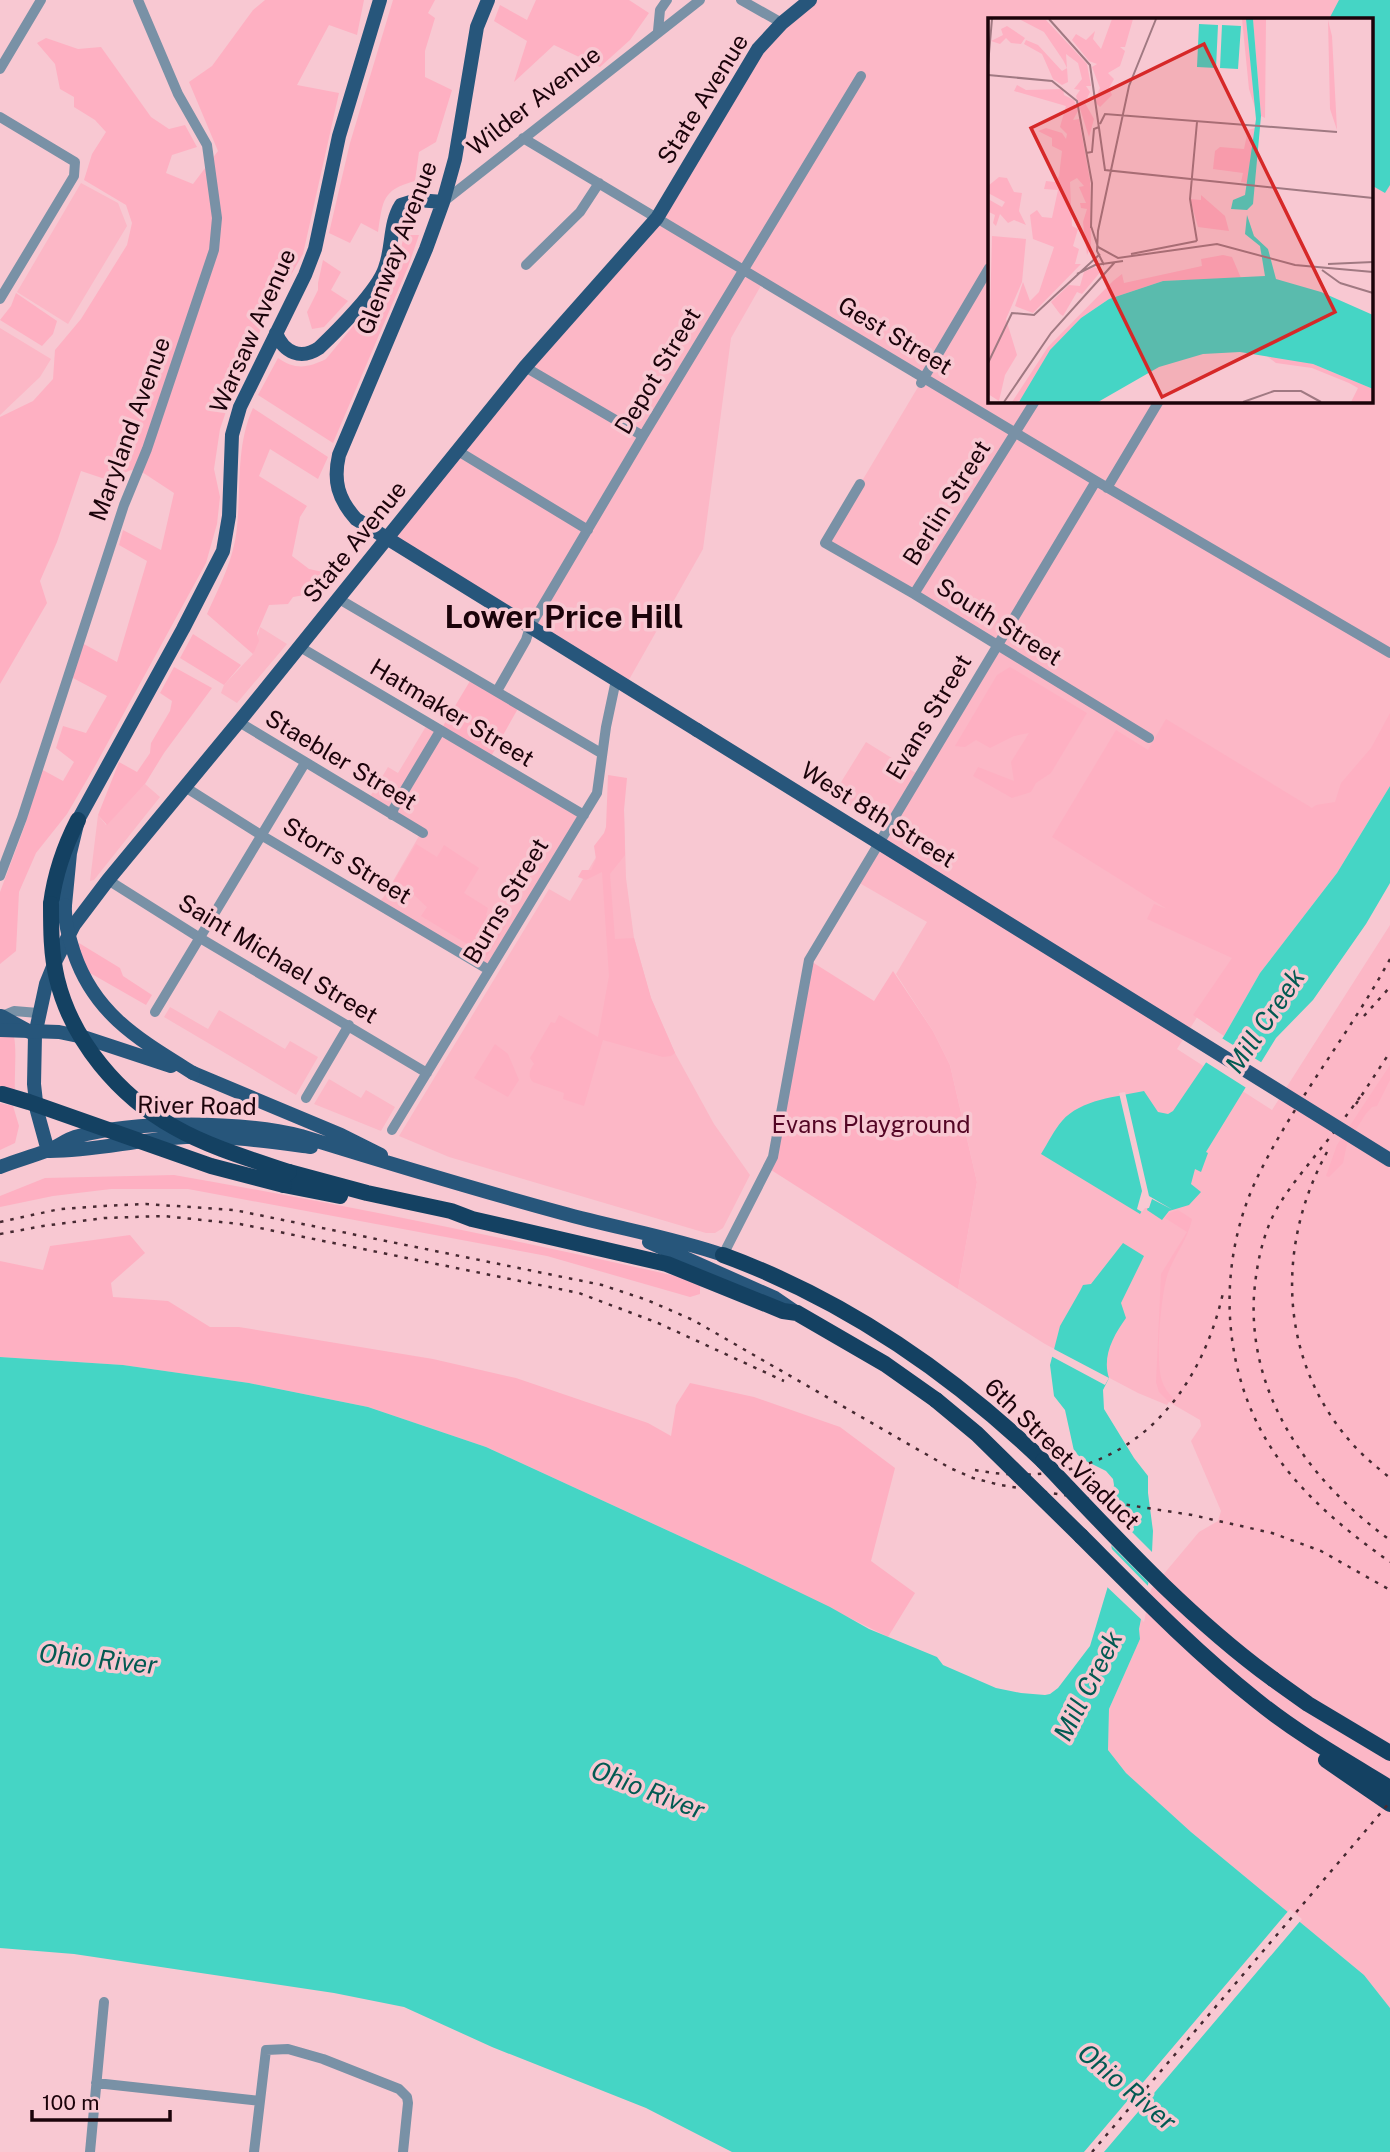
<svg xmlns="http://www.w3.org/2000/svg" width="1390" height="2152" viewBox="0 0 1390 2152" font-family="'Public Sans',sans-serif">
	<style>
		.built { fill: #fcb7c6; fill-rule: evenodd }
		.green { fill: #feb0c2 }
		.water { fill: #45d5c5 }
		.pier { fill: #f8c8d2 }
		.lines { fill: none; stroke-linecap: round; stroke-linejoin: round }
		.minor { stroke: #7991a6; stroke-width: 10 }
		.major { stroke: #27567b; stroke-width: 14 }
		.highway { stroke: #144162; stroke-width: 16 }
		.rail { stroke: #462931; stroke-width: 2.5; stroke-dasharray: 3.5 7; stroke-linecap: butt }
		.major-bridge { stroke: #27567b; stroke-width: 14 }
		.highway-bridge { stroke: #144162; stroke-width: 16 }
		.labels { text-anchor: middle; stroke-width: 7; stroke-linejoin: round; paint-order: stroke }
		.street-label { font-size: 24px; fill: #1b030a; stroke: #f8c8d2 }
		.park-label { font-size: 24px; fill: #530524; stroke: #f8c8d2 }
		.water-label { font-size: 26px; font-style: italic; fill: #035a52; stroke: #f8c8d2 }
		.district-label { font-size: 32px; font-weight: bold; fill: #1b030a; stroke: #f8c8d2 }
		.inset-road { fill: none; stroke: #a07982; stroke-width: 2 }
		.view { fill: #d62828; fill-opacity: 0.15; stroke: #d62828; stroke-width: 3.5 }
		.inset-edge { fill: none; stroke: #1b030a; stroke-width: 3.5 }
	</style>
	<rect width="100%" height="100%" fill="#f8c8d2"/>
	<path class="built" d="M810 0H1390V786L1324 816 1177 1049 1272 1110 1390 925V2008L1364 1975 1191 1832 1126 1773 1108 1750 1109 1709 1140 1639 1139 1629 1147 1594 1199 1532 1218 1521 1221 1511 1191 1441 1201 1426 1200 1420 1169 1402 1167 1405 1138 1393 1045 1344 958 1289 977 1182 950 1065 933 1031 896 974 927 922 856 881 886 828 833 795 866 742 919 775 996 645 825 543 924 377 763 282 731 338 703 549 626 685 387 538 657 218 758 49ZM989 19H1371V401H989Z
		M81 183 118 203 127 226 68 324 17 292Z
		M0 328 51 359 40 377 0 415Z
		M260 627 287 644 237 703 221 693 224 685 253 654Z
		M428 723 584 815 489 970 378 904 385 895 419 836 368 800 388 767 398 773Z
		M145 784 160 797 94 880 90 881 98 815 106 825Z
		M624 810 626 878 634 938 651 998 675 1053 714 1124 750 1175 723 1228 715 1233H706L449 1157 399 1136 549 889 570 901Z
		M170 1007 208 1029 219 1010 285 1049 290 1041 318 1057 296 1095 164 1017Z
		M329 1079 361 1098 366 1090 395 1107 381 1131 314 1104Z"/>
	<path class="green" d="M265 0H364L357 35 329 25 297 85 339 93 303 254 265 320 231 397 220 429 214 469 220 497 217 524 206 563 95 766 67 814 36 853 19 892 16 951 0 964V892L25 825 41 769 63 781 74 762 56 748 63 726 86 733 107 696 71 677 82 643 117 662 147 561 119 545 123 530 161 550 174 493 142 472 131 470 108 480 81 471 57 542 40 581 47 603 0 684V417L33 401 53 379 55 350 81 319 127 245 132 223 126 205 84 180 92 154 106 132 95 120 74 107V97L60 89 55 64 37 43 46 38 78 49 101 47 151 117 169 129 185 125 197 147 172 155 166 173 193 184 218 151 189 82 212 66 253 10Z
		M393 0H435L428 13 435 18 425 51V77L452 90 436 142 419 152 415 181C382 190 383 200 378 232L361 223 350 243 329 233 350 143Z
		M536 0H629L649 13 630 40 600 67 554 45 514 82 527 41 494 21 500 5 527 20Z
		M404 235H419L408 267 333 443 258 395 278 358C295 370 308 368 326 359L395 275Z
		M323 260 341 272 331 290 348 301 324 327 312 329 307 312 318 290V283Z
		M16 293 57 321 53 334 42 346 0 320 11 306Z
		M253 408 328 457 318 479 270 449 259 476 307 506 300 517 292 556 309 569 323 572 316 593 293 597 288 604 269 605 257 633 259 641 253 654 207 614C220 585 234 559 237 527 241 487 236 445 253 408Z
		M193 634 241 665 224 685 180 658Z
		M174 667 212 688 164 753 145 784 107 825 98 815 119 762 137 772 150 753 151 743 170 711 172 701 160 693Z
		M1010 667 1087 713 1051 773 1036 783 1031 792 1012 798 973 776 978 767 1014 781 1011 762 1029 733 1014 736 990 748 976 740 965 747 955 746 997 675Z
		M473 676 520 705 489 760 440 731Z
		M1390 713V786L1337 873 1260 973 1224 1036 1193 1015 1232 958 1147 919 1154 904 1167 909 1052 837 1116 730 1148 750 1166 719 1312 808 1316 805 1335 802 1341 783 1371 748Z
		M608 775 627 778 624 810 625 855 610 874 615 939 634 938 651 998 675 1053 671 1056 663 1057 603 1040 584 1106 563 1099 564 1093 533 1082C527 1076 530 1069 534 1064L530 1058 551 1022 555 1023 559 1015 598 1037 609 976 602 872 586 880 578 877 582 870H591L596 859 594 846 604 833 606 827Z
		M416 844 437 857 444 845 479 868 464 893 488 908 486 915 506 925 487 956 421 916 427 907 404 886 401 891 391 886Z
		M79 943 120 968 123 976 152 995 146 1005 69 961Z
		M809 960 874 1001 893 971 933 1031 950 1065 977 1182 958 1289 768 1168Z
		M14 1036C17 1054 14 1073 15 1092L0 1087V1037Z
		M495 1044 508 1054 519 1080 508 1097 474 1078Z
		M1390 1065V1080L1377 1106 1372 1107 1365 1115 1347 1144 1343 1163 1329 1177 1326 1176 1337 1145Z
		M0 1103 13 1106 19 1126 15 1143 0 1150Z
		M174 1175C342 1204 509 1239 676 1276L700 1285V1294L690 1297 547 1256 188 1189H111L53 1196 0 1207V1196L45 1178Z
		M1178 1210 1192 1219C1188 1239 1175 1254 1168 1273 1161 1293 1155 1361 1162 1381 1164 1387 1168 1393 1173 1398L1169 1402 1159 1392 1156 1382 1161 1274 1187 1232 1165 1218 1169 1213Z
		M130 1235 145 1253 111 1283 113 1297 168 1301 210 1327H239L433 1359 516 1378 648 1423 671 1436 676 1405 690 1383 754 1397 840 1427 895 1468 871 1561 915 1593 888 1637 745 1566 486 1447 368 1407 249 1383 123 1365 0 1357V1261L43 1270 50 1246Z"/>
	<path class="water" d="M1339 0H1390V185L1385 193 1371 185V19H1329Z
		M1390 786V883L1366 924 1313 1000 1276 1038 1206 1152 1208 1153 1201 1172 1195 1169 1191 1184 1201 1192 1189 1205 1169 1211 1162 1220 1147 1210 1148 1207 1144 1208 1140 1214 1041 1154C1048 1143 1054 1130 1062 1121 1081 1099 1117 1097 1144 1091L1158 1112 1168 1114 1173 1111 1224 1036 1260 973 1337 873Z
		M1123 1243 1144 1256 1121 1303 1126 1318C1113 1336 1102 1357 1109 1378L1103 1390 1104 1409 1134 1458 1148 1476V1493L1153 1531 1152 1552 1150 1575 1139 1629 1140 1639 1109 1709 1108 1750 1126 1773 1191 1832 1364 1975 1390 2008V2152H732L646 2108 492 2047 404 2007 334 1993 74 1954 0 1948V1357L123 1365 249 1383 368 1407 486 1447 745 1566 830 1607 869 1629 937 1657 943 1665 996 1688 1021 1693 1045 1695 1050 1694 1058 1688 1090 1646 1108 1586 1112 1551 1108 1518 1114 1485 1113 1479 1106 1471 1082 1459 1074 1451 1065 1410 1054 1396 1050 1365 1060 1326 1080 1291 1083 1285 1091 1284Z"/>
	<path class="pier" d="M1220 1037 1264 1064 1248 1089 1204 1061Z
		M1125 1092 1149 1196 1173 1210 1152 1199 1149 1208H1145L1142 1212 1137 1209 1142 1191 1119 1093Z
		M1052 1348 1109 1378 1105 1385 1049 1355Z
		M1107 1507 1156 1556 1152 1586 1107 1541 1105 1518Z
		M1108 1545 1151 1589 1144 1622 1104 1584Z
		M1290 1909 1302 1919 1104 2152H1084Z"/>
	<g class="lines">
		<path class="minor" d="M741 0 782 23
			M658 31 660 10 667 0
			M0 69 41 0
			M0 117 75 162 74 176 0 299
			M523 138 1096 481 1390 653
			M443 202 700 0
			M526 265 580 212 599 183
			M525 367 643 436
			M921 383 989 268
			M458 451 588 530
			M860 484 825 543 914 594 1149 738
			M1107 488 1159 401
			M914 594 1035 401
			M339 599 601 753
			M300 647 584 815
			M497 691 526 640 530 627 643 436 861 76
			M239 722 423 833
			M185 787 261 835 489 970
			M392 815 394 808 440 731
			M0 876 22 818 124 505 147 449 214 250 217 218 207 145 178 94 138 0
			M108 880 200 938 427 1073
			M155 1012 305 763
			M0 1017 14 1011 38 1013
			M306 1098 349 1025
			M392 1130 597 793 606 727 616 680
			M723 1255 773 1157 809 960 1096 481
			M96 2083 260 2101
			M90 2152 104 2002
			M254 2152 266 2050 288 2049 323 2059 399 2089 407 2097 408 2103 403 2152"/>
		<path class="major" d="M488 0 477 27 455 159 443 202 426 249 339 455C333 481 338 499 356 519L697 730
			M276 333C284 353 301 360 319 348 337 331 378 290 385 268 393 247 389 224 401 205L417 200 443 202
			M65 905 70 853 78 820 183 629 223 551 229 516 232 435 240 407 305 275 315 249 339 136 380 0
			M1 1016 30 1032
			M193 1073 341 1135 381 1155
			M48 1151 37 1111 34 1084 35 1035 46 984 55 962 74 925 108 880 246 713 525 367 657 218 758 49 782 23 810 0
			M50 1151C91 1151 131 1141 172 1138 219 1134 265 1141 311 1147
			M0 1167C15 1161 30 1157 46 1151 56 1148 65 1140 75 1137 135 1120 240 1121 301 1136 388 1163 474 1189 562 1213 616 1228 671 1237 723 1255
			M649 1242 775 1298 797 1313"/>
		<path class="highway" d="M51 904C55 873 64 847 78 820
			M289 1172 367 1193 451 1211 472 1219 667 1264 783 1311 797 1313 885 1364 936 1400
			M284 1185 340 1196
			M723 1255C843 1299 951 1373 1043 1461
			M1081 1536C1138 1593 1193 1650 1256 1700 1298 1734 1344 1760 1390 1788
			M1273 1679 1308 1704 1390 1753
			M1326 1760 1390 1804"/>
		<path class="rail" d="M1390 959C1350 1033 1295 1100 1258 1176 1215 1264 1220 1377 1278 1458 1307 1499 1349 1533 1390 1562
			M1364 1016 1390 987
			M1360 1097C1346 1116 1333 1134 1318 1152 1302 1173 1284 1193 1272 1218 1261 1242 1256 1269 1254 1295 1248 1397 1310 1482 1390 1540
			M1356 1104 1390 1052
			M1327 1152C1274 1249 1279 1367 1358 1450 1368 1460 1379 1469 1390 1478
			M0 1222 60 1209 104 1206 146 1204 234 1210 602 1285 647 1300 693 1320 950 1468 973 1478 1000 1485 1192 1515 1272 1533 1321 1551 1390 1590
			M0 1234 43 1226 104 1218 164 1216 240 1224 579 1293 658 1323 784 1381
			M975 1470C1106 1495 1195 1416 1223 1293
			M1092 2152 1390 1802"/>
		<path class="major-bridge" d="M697 730 1390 1160
			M65 905C64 922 69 937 74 953 95 1015 140 1040 193 1073
			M0 1030 59 1032 83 1037 171 1066"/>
		<path class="highway-bridge" d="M51 904C51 929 51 954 57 979 72 1041 119 1096 174 1127 209 1147 250 1159 289 1172
			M2 1094 29 1102 211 1166 284 1185
			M936 1400 977 1434 1081 1536
			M1043 1461C1116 1538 1188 1617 1273 1679"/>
	</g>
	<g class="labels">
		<g class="street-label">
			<text transform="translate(703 99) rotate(-58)" y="8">State Avenue</text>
			<text transform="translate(534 101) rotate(-38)" y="8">Wilder Avenue</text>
			<text transform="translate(397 248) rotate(-69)" y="8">Glenway Avenue</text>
			<text transform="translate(253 331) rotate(-66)" y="8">Warsaw Avenue</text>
			<text transform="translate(895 336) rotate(31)" y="8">Gest Street</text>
			<text transform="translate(658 371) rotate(-59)" y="8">Depot Street</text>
			<text transform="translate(130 429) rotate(-70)" y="8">Maryland Avenue</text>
			<text transform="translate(947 503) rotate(-58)" y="8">Berlin Street</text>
			<text transform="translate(355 542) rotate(-51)" y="8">State Avenue</text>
			<text transform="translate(999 622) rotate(32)" y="8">South Street</text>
			<text transform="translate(452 713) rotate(31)" y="8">Hatmaker Street</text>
			<text transform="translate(929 717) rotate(-59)" y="8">Evans Street</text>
			<text transform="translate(341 760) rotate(31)" y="8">Staebler Street</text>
			<text transform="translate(878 815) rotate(32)" y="8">West 8th Street</text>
			<text transform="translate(347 861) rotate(31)" y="8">Storrs Street</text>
			<text transform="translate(506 901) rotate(-59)" y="8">Burns Street</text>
			<text transform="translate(278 959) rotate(31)" y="8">Saint Michael Street</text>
			<text transform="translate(197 1106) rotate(1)" y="8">River Road</text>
			<text transform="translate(1062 1454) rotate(44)" y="8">6th Street Viaduct</text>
		</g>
		<g class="park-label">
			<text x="871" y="1133">Evans Playground</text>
		</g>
		<g class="water-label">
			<text transform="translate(1265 1021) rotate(-56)" y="9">Mill Creek</text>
			<text transform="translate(98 1659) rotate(6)" y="9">Ohio River</text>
			<text transform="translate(1088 1686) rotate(-63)" y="9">Mill Creek</text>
			<text transform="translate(648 1790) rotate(21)" y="9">Ohio River</text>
			<text transform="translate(1127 2087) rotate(40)" y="9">Ohio River</text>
		</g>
		<g class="district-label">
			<text x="564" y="628">Lower Price Hill</text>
		</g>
	</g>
	<g transform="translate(988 18)">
		<rect width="385" height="385" fill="#f8c8d2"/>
		<path d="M31 1 58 2 99 46 103 68H98L102 74 97 85 106 101 101 119 88 78 92 72 86 71 94 61 90 45 78 36 80 64 74 67 65 61 54 36 36 26 38 22 50 27 74 53 79 50 75 42 56 14ZM124 1H145L137 29H132L137 33 132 48 120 55 126 61 121 70 124 77 112 89 106 83 112 70 104 49 109 46 101 43 84 22 88 16 98 22 107 13 105 21 113 31ZM254 1H258L268 93 261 71ZM265 1H278L277 100 273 98ZM340 2 344 18 349 112 342 91ZM19 8 37 20 33 26 23 25 18 20 12 26 3 23 15 17 13 11ZM29 67 38 72 75 71 76 77 86 82 90 93 85 102 91 101 102 162 103 228 99 237 95 204 99 191 93 190 92 185H98L91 169 96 168 89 160 82 164 84 208 90 211 85 228 91 231 87 246H93L45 295 27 288 35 264 42 283 51 274 66 229 45 221 42 197 49 192 54 199 64 200 70 172 56 171 58 163 67 164 71 158 74 133 64 128V120L50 113 58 110 74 115 78 121 79 116 72 109 78 88 26 73ZM267 110 259 165 253 164 255 155 225 151 227 133 232 129 256 131 260 112ZM11 159 19 160 26 174 34 175 31 193 38 207 26 202 20 205 12 196 8 208 5 205 7 197 1 194 0 181 14 189 17 184 0 175V168ZM213 177 237 198 241 213 210 209 202 181 213 182ZM4 218 38 221 34 264 18 301 29 337 17 357 11 383 0 376ZM235 237 244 239 253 260 175 263 121 281 93 300 61 334 33 382 24 384 60 329 125 263 134 256 136 265 214 248 213 241ZM106 249 114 252 94 276 89 274 75 298 72 296 63 284 81 267 92 268 96 254ZM275 335 325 346 385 371 384 384H363L370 370 361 365 324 350 288 345Z" fill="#feb0c2"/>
		<path d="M258 1H265L273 98 265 186 259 192 243 191 245 182 257 177 268 101ZM211 6 230 7 228 50 209 49ZM234 7 253 8 250 51 232 50ZM259 197 266 218 280 231 288 261 333 274 385 297V371L325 346 252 334 215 336 171 349 110 384H31L62 332 93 300 121 281 175 263 277 258 272 228 257 216Z" fill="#45d5c5"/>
		<path class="inset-road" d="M61 1 102 47 117 152 385 180M0 47 4 1M0 57 64 63 89 83 104 165 103 210M209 104 202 181 209 223M112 106 117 96 349 114M98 135 104 134 106 111 111 109M103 208 110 229 130 240 229 226 307 247 385 254M143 236 209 223M340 246 385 244M116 247 109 233 110 213 141 68 168 1M334 252 352 265M89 256 107 247 135 243M352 265 385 275M73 272 112 236M0 345 24 295 46 297 75 270M16 384 63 315 127 244M255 384 286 373H313L333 384"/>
		<path class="view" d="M216 26 347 294 174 379 43 110Z"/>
		<rect width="385" height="385" class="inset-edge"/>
	</g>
	<path d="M32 2110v10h138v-10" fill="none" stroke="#1b030a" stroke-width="3.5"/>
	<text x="42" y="2110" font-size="21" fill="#1b030a" stroke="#f8c8d2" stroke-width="5" paint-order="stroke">100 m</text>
</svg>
